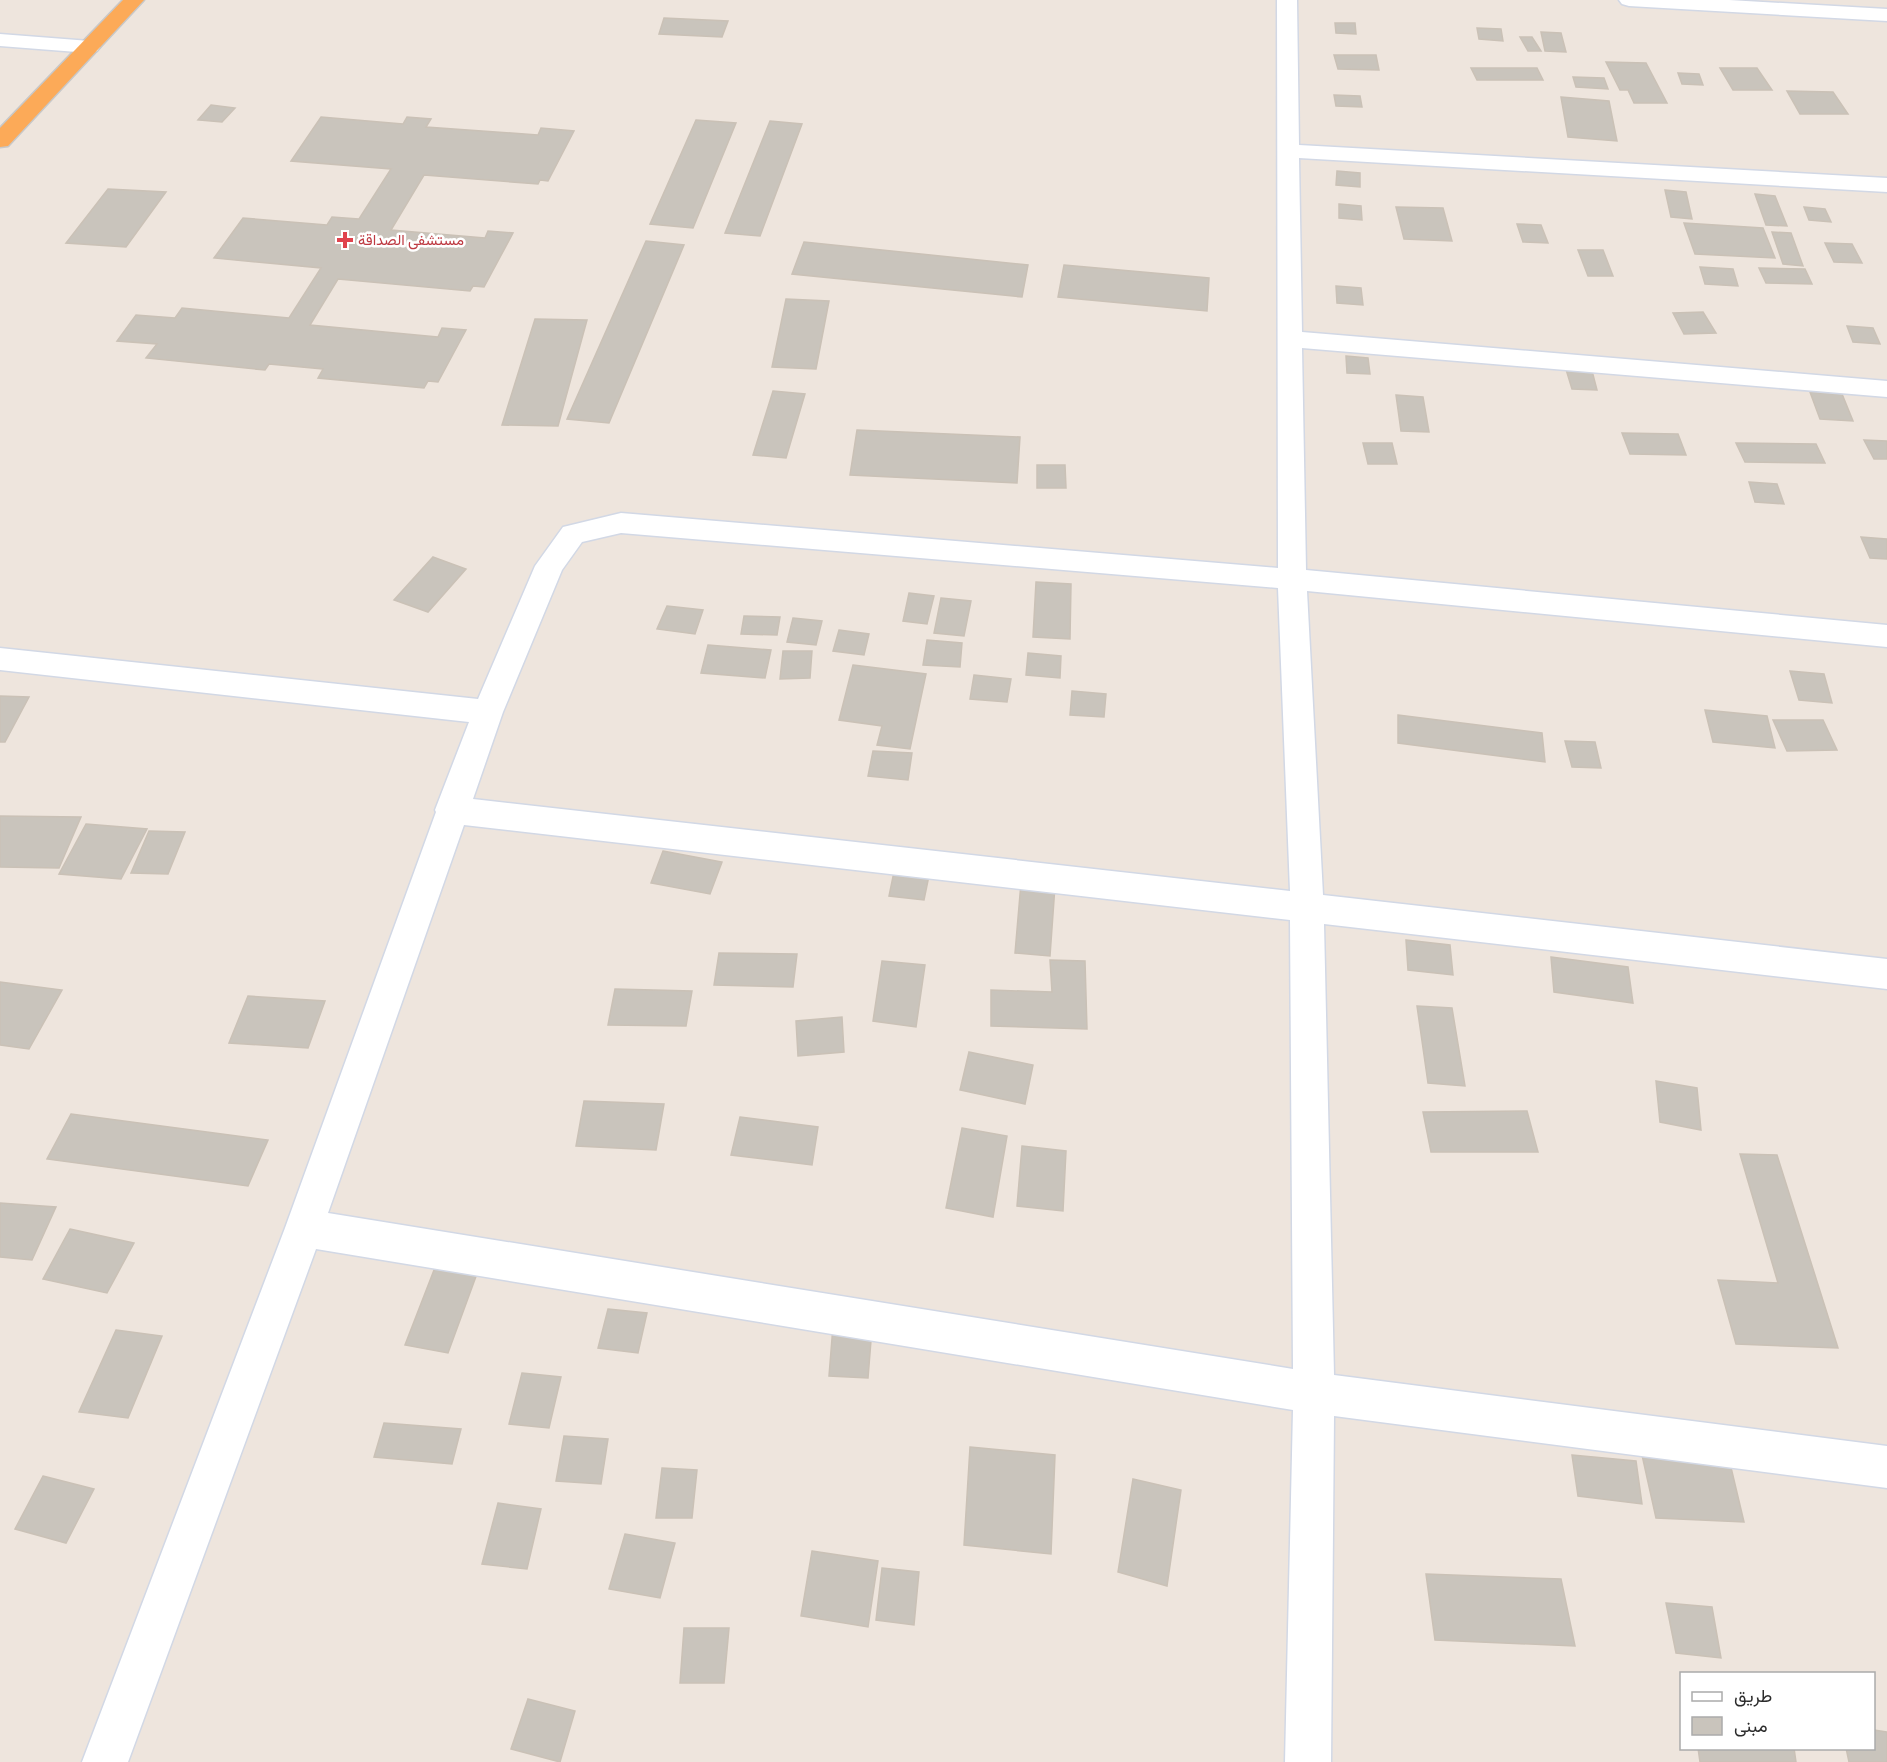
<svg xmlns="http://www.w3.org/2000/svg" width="1887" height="1762" viewBox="0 0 1887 1762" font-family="'Titillium Web',Vazirmatn,sans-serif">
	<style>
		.building { fill: #c9c4bc; stroke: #cac1b6; stroke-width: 1.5 }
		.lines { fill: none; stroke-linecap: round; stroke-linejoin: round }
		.minor-casing { stroke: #d2d8e5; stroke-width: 3 }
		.trunk-casing { stroke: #c8c8c8; stroke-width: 3 }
		.minor { fill: #fff; fill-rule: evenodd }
		.trunk { fill: #fcaa58; fill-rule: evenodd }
		.health-dot { fill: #e0444e; stroke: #fff; stroke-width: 2 }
		.labels { text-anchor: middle; stroke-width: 5; stroke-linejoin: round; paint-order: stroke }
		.far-health-label { font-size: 15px; fill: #be3a42; stroke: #fff; text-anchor: start }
	</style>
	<rect width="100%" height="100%" fill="#eee5dd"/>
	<path class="building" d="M664 18 728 21 722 37 659 34Z
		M1335 23H1355L1356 34 1336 33Z
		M1477 28 1501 29 1503 41 1479 39Z
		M1541 32 1561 33 1566 52 1545 51Z
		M1520 37H1532L1541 51H1528Z
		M1334 55H1376L1379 70 1338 69Z
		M1606 62 1646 63 1667 103H1634L1628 90H1620Z
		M1471 68H1537L1543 80H1477Z
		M1720 68H1757L1772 90H1733Z
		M1678 73 1699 74 1703 85 1682 84Z
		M1573 77 1604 78 1608 89 1576 87Z
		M1787 91 1833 92 1848 114H1800Z
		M1334 95 1360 96 1362 107 1336 106Z
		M1561 97 1609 101 1617 141 1568 137Z
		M211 105 235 108 222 122 198 120Z
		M321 117 403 124 407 117 431 119 426 127 538 135 541 128 574 131 548 181 540 180 538 184 424 175 391 230 485 238 488 231 513 233 484 287 473 286 470 291 338 279 310 325 438 337 442 328 466 330 438 382 428 381 424 388 318 378 323 369 269 364 265 370 146 358 157 344 117 341 136 315 175 318 182 308 289 318 321 268 214 258 243 218 327 225 332 217 359 219 391 169 291 161Z
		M696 120 736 123 693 228 650 224Z
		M770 121 802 124 760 236 725 233Z
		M1337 171 1360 173V187L1336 185Z
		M108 189 166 192 126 247 66 243Z
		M1665 190 1686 192 1692 219 1671 217Z
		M1755 194 1775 196 1787 226 1766 225Z
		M1339 204 1361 206 1362 220 1339 218Z
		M1396 207 1443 208 1452 241 1404 239Z
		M1804 207 1825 209 1831 222 1809 220Z
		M1684 223 1763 228 1775 258 1695 254Z
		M1517 224 1541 225 1548 243 1523 242Z
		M1772 232 1791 233 1803 266 1783 264Z
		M646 241 684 245 609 423 567 419Z
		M804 242 1028 265 1022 297 792 274Z
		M1825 243 1852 244 1862 263 1834 262Z
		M1578 250H1603L1613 276H1588Z
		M1064 265 1209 278 1207 311 1058 297Z
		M1700 267 1733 269 1738 286 1705 284Z
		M1759 268 1805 269 1812 284 1766 283Z
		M1336 286 1361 288 1363 305 1337 303Z
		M786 299 829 301 816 369 772 367Z
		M1703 312 1716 333 1684 334 1673 313Z
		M535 319 587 320 558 426 502 425Z
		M1847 326 1873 328 1880 344 1853 342Z
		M1346 356 1368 358 1370 374 1347 373Z
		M1565 366 1591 367 1597 390 1572 389Z
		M773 391 805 394 786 458 753 455Z
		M1810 392 1842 394 1853 421 1820 419Z
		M1396 395 1423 397 1429 432 1401 431Z
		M857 430 1020 437 1017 483 850 475Z
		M1622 433 1678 434 1686 455 1630 454Z
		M1864 440 1887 441V459H1874Z
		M1363 443H1392L1397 464H1368Z
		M1736 443 1816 444 1825 463 1745 462Z
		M1037 465H1065L1066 488H1037Z
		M1749 482 1777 484 1784 504 1755 502Z
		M1861 537 1887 539V559L1870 558Z
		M433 557 466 569 428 612 394 600Z
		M1036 582 1071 584 1070 639 1033 637Z
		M909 593 934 596 927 624 903 621Z
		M941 598 971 601 964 636 934 633Z
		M667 606 703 610 695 634 657 629Z
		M744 616 780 617 777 635 741 634Z
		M793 618 822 621 816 645 787 642Z
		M839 630 869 634 864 655 833 651Z
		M927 640 962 643 960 667 923 665Z
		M708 645 771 650 765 678 701 673Z
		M783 651H812L810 678 780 679Z
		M1028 653 1061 656 1060 678 1026 675Z
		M853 665 926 674 910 749 877 745 882 726 839 720Z
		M1790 671 1824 674 1832 703 1799 700Z
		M974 675 1011 679 1007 702 970 699Z
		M1072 691 1106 694 1104 717 1070 715Z
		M0 696 29 697 5 742H0Z
		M1705 710 1767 716 1775 748 1713 742Z
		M1398 715 1542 733 1545 762 1398 743Z
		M1773 720H1823L1837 750 1787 751Z
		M1565 741 1595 742 1601 768 1572 767Z
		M873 751 912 753 908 780 868 776Z
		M0 816 81 817 59 868 0 867Z
		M86 824 147 829 121 879 59 874Z
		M149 831 185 832 168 874 131 873Z
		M663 851 722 862 710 894 651 883Z
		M896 862 931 866 924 900 889 896Z
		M1021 883 1055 886 1050 956 1015 953Z
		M1406 940 1450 945 1453 975 1408 970Z
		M719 953 797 954 793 987 714 985Z
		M1551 957 1628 967 1633 1003 1554 992Z
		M1050 960 1085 961 1087 1029 991 1026V990L1052 992Z
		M882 961 925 965 916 1027 873 1021Z
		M0 982 62 990 29 1049 0 1045Z
		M615 989 692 991 686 1026 608 1025Z
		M248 996 325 1001 308 1048 229 1043Z
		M1417 1006 1452 1008 1465 1086 1428 1083Z
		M842 1017 844 1052 798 1056 796 1021Z
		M969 1052 1033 1065 1025 1104 960 1090Z
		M1656 1081 1697 1088 1701 1130 1660 1122Z
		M584 1101 664 1104 656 1150 576 1146Z
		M1527 1111 1538 1152H1431L1423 1112Z
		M71 1114 268 1140 248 1186 47 1159Z
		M740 1117 818 1127 812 1165 731 1155Z
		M962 1128 1007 1136 993 1217 946 1208Z
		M1022 1146 1066 1151 1063 1211 1017 1206Z
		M1740 1154 1777 1155 1838 1348 1736 1344 1718 1280 1778 1283Z
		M0 1203 56 1207 32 1260 0 1257Z
		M70 1229 134 1243 107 1293 43 1279Z
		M441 1252 482 1260 448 1353 405 1345Z
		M608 1309 647 1313 638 1353 598 1348Z
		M833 1326 872 1328 868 1378 829 1376Z
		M116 1330 162 1336 128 1418 79 1412Z
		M522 1373 561 1377 549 1428 509 1424Z
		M384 1423 461 1429 452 1464 374 1457Z
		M564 1436 608 1439 601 1484 556 1481Z
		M970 1447 1055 1455 1051 1554 964 1545Z
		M1572 1455 1636 1461 1642 1504 1578 1496Z
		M1642 1455 1729 1459 1744 1522 1656 1518Z
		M662 1468 697 1470 692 1518H656Z
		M43 1476 94 1489 66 1543 15 1529Z
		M1133 1479 1181 1490 1167 1586 1118 1572Z
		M498 1503 541 1509 527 1569 482 1564Z
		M625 1534 675 1543 660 1598 609 1589Z
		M812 1551 878 1561 868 1627 801 1616Z
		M882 1568 919 1572 914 1625 876 1620Z
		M1426 1574 1561 1579 1575 1646 1435 1640Z
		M1666 1603 1712 1607 1721 1658 1676 1653Z
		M684 1628H729L724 1683H680Z
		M528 1699 575 1711 560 1762 511 1749Z
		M1874 1730 1887 1732V1762H1849L1846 1748H1874Z
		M1698 1748H1794L1796 1762H1700Z"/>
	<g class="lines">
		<defs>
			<path id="minor" d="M1277 0H1297L1299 145 1887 178V192L1299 158 1302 332 1887 381V397L1302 348 1306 570 1887 625V647L1307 591 1323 895 1887 959V989L1324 924 1334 1375 1887 1446V1488L1334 1416 1331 1762H1285L1293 1410 316 1249 128 1762H82L285 1228 436 812 435 810 469 722 0 670V648L478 699 535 566 563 527 621 513 1278 568ZM621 533 1278 588 1290 891 473 799 503 712 562 570 582 542ZM464 825 1290 920 1293 1369 328 1213Z
				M1619 0H1729L1887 9V21L1629 6 1622 4Z
				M0 34 90 41 97 43 100 47 97 51 90 53 0 46Z"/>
			<path id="trunk" d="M123 0H144L8 146 0 147V128Z"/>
		</defs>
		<use href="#minor" class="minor-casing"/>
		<use href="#trunk" class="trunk-casing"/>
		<use href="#minor" class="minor"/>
		<use href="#trunk" class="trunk"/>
	</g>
	<path class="health-dot" d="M342 231h6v6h6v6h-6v6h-6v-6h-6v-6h6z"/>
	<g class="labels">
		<g class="far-health-label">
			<text x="358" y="245">مستشفى الصداقة</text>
		</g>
	</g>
	<rect x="1680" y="1672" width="195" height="78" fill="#ffffff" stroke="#ababab" stroke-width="1.5"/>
	<rect x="1692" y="1692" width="30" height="9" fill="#ffffff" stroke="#ababab" stroke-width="1.5"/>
	<text x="1734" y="1702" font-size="18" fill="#2c2c2c">طريق</text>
	<rect x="1692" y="1717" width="30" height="18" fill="#c9c4bc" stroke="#ababab" stroke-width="1.5"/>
	<text x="1734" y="1732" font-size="18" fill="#2c2c2c">مبنى</text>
</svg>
